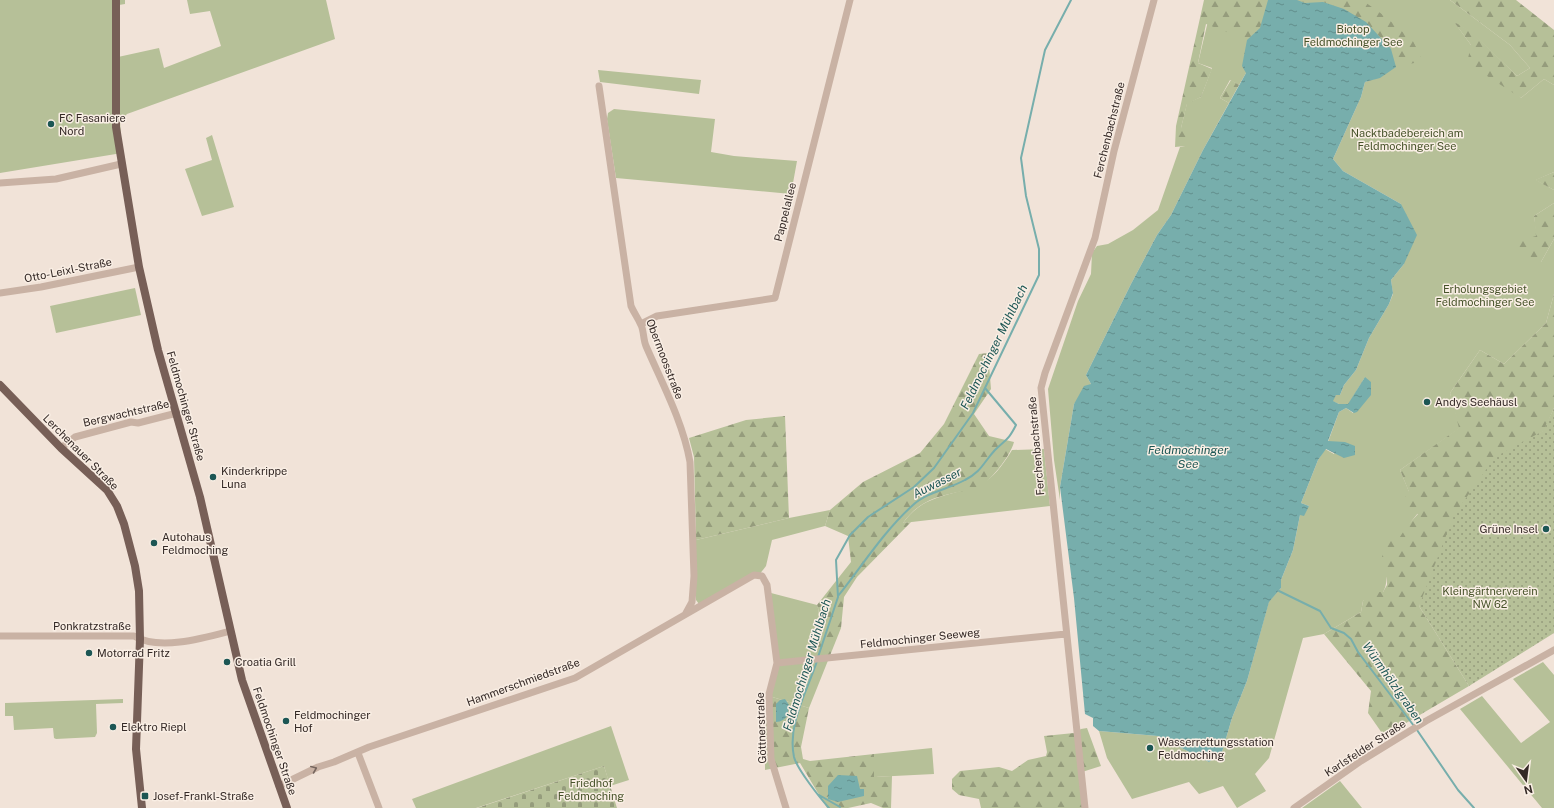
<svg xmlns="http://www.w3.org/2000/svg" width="1554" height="808" viewBox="0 0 1554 808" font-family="'Public Sans',sans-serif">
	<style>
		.green { fill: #b6c098 }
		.forest { fill: url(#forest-firs) }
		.cemetery { fill: url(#cemetery-stones) }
		.garden { fill: url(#garden-dots) }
		.water { fill: url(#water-ripples) }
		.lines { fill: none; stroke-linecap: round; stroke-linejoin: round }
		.stream { stroke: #77aeac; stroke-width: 2 }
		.minor { stroke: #c9b2a4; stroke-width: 7 }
		.major { stroke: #775f57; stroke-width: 8 }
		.oneway { stroke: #77675f }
		.poi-dot { fill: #1c5654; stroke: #f9eee4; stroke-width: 1.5 }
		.labels { text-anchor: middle; stroke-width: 3; stroke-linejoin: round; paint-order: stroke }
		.park-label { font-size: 11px; fill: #47532a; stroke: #f9eee4 }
		.poi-label { font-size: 11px; fill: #342926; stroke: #f9eee4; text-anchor: start }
		.street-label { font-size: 11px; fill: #342926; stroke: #f9eee4 }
		.water-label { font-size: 12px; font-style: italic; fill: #1c5654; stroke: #f9eee4 }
	</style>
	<defs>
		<pattern id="forest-firs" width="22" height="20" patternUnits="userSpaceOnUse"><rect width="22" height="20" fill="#b6c098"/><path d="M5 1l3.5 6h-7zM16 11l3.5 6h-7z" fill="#959c7c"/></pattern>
		<pattern id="cemetery-stones" width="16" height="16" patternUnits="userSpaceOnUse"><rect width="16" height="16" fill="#b6c098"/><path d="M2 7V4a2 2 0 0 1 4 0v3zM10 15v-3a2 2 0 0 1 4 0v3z" fill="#959c7c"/></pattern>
		<pattern id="garden-dots" width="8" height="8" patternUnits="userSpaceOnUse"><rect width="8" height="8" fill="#b6c098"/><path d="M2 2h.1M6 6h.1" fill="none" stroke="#959c7c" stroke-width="1.8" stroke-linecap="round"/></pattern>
		<pattern id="water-ripples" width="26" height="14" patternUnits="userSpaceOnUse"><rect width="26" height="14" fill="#77aeac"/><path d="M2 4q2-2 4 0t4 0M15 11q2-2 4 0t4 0" fill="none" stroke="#628e8c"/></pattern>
	</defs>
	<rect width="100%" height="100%" fill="#f1e3d8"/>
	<path class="green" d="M0 0H125V4L119 5 118 57 159 48 164 68 221 46 210 11 190 14 187 0H326L335 39 127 114 120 121 122 153 0 173Z
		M1213 0H1450L1510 45 1530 68 1517 76 1471 32 1455 23 1471 45 1521 98 1544 79 1554 85V172L1536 180 1554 190V203L1534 216 1541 262 1554 239V294L1546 323 1504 364 1480 350 1450 393 1460 428 1400 470 1418 513C1403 531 1394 549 1388 571 1386 579 1387 585 1383 592L1363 601 1361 612 1324 634 1303 638 1269 758 1255 774 1266 791 1237 808 1223 786 1199 794 1189 782 1132 799 1107 758 1099 731 1158 736 1209 762 1222 752 1232 718 1247 681 1269 601 1281 588V580L1293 550 1300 515 1309 506 1301 503 1318 460 1325 449 1334 454 1337 442H1328L1339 412 1346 408 1353 413 1365 377 1348 405 1339 404 1332 401 1336 395H1340L1344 385 1356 370 1369 338 1389 304 1393 294 1391 280 1404 264 1401 204 1343 171 1333 159 1361 97 1365 82 1374 79 1246 73 1239 85 1230 80 1220 98 1229 103 1203 150 1171 215 1157 235 1131 284 1086 375 1091 384 1074 404 1060 487V500L1054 460 1048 389 1078 301 1091 274 1092 253 1097 246 1108 244 1133 230 1158 210 1180 147 1185 146 1181 128 1187 103 1201 97 1212 68 1198 63Z
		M598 70 701 80 699 94 600 82Z
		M614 109 715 119 711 152 734 156 797 161 791 194 616 178 607 119 608 113Z
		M212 135 234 207 202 216 185 169 212 160 206 138Z
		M135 288 141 315 56 333 50 306Z
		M1044 449 1050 506 903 523C926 491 955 498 986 481 996 475 1006 460 1012 450Z
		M830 510 825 526 772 540 766 566 759 575 699 604 696 600V540L789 518Z
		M771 593 817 605C823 619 811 636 805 649L829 658 809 708 769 696 778 663Z
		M1543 662 1554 675V808H1542L1460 709 1482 696 1521 743 1550 722 1513 679Z
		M123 699V703L96 704 97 733 95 737 56 739 54 738 53 728 14 730 13 716H5V703Z
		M611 726 629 780 610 786 604 766 476 808H416L412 799Z
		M932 748 934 774 874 777V754Z
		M1340 781 1362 808H1302Z"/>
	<path class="forest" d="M1204 0H1268L1260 28 1247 40 1206 24 1198 63 1212 69 1201 97 1187 104 1181 128 1189 131 1185 146 1175 147 1176 126Z
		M1297 0H1362L1386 17 1413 41 1423 61 1396 67 1391 49 1366 22 1323 2 1305 3Z
		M1450 0H1516L1554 30V85L1544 79 1521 98 1467 63 1471 45 1454 22 1471 31 1517 76 1530 68 1510 45Z
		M1231 80 1239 85 1229 103 1220 98Z
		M1554 172V190L1535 180Z
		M1554 203V239L1541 262 1506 245 1536 236 1534 216Z
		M1554 294V408L1544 431 1526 441 1419 606 1469 686 1384 736 1368 713 1371 691 1324 634 1361 612 1363 601 1373 592H1383L1387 585V573L1380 564 1387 540 1392 538 1398 540 1407 526 1418 514 1395 509 1409 492 1400 470 1459 428 1450 393 1480 350 1504 364 1546 323Z
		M988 353 991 389 974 414 989 436 1014 442C1010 457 990 482 976 489 971 491 963 491 958 492 934 497 917 503 903 523L911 522 857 577 844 597 841 628 829 658 808 660 805 649C811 636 823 619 817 605L851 562 848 536 825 526 830 510 863 482 920 453 944 424 979 354Z
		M785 416 789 518 696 540 694 457 689 438 746 420Z
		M769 696 809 708 801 747 803 759 810 761 874 754V777L892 776 891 808H883L871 803 848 808H827L800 763 765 770V734Z
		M1087 728 1101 766 1082 772 1086 808H981L979 799 959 795 952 789V779L960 771 999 767 1012 771 1028 760 1046 756 1047 752 1044 736 1074 733 1081 729Z"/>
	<path class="cemetery" d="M604 766 617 808H477Z"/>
	<path class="garden" d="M1554 408V633L1469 686 1419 606 1454 515 1495 457 1543 431Z"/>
	<path class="water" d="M1268 0H1297L1305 3 1323 2 1344 9 1366 22 1391 49 1396 67 1380 78 1365 82 1361 97 1333 159 1343 171 1401 204 1417 235 1404 264 1391 280 1393 293 1389 304 1369 338 1356 370 1344 385 1340 395H1336L1333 401 1339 404H1348L1365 377 1371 382V395L1357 412 1354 413 1346 408 1339 412 1328 441 1345 442 1355 446V455L1344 458 1326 449 1318 460 1301 503 1309 506 1304 516 1300 515 1293 550 1281 580V588L1269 602 1247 681 1232 718 1222 752 1209 762 1158 736 1099 731 1093 726V718L1085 714 1074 598 1060 487 1074 404 1084 386 1091 384 1086 375 1131 284 1157 235 1171 215 1203 150 1246 73 1242 66 1247 40 1260 28Z
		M785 699 789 705C788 715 787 721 776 722V704L780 700Z
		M838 775 857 776 860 789H864V796L838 802 828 799V786Z"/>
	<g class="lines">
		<path class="stream" d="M1279 591 1320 611 1331 628 1344 633 1351 639 1358 652 1414 726
			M838 596C862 566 884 531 913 505 927 492 949 489 965 480 982 471 983 463 995 450 1006 439 1008 441 1016 425L985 388
			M818 657 838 597 836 560 850 535 868 517 914 487 934 468 973 413 1039 275V249L1026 196 1021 158 1045 50 1071 0
			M817 661C807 692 787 724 794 757 797 769 820 798 829 808
			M1417 730 1458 790 1474 808
			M819 795 840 807"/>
		<path class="minor" d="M599 86 631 306C634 313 638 318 641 325 644 331 643 339 646 346 662 383 683 422 690 462L694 576 692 602 686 613
			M0 183 56 179 121 164
			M0 293 41 287 139 267
			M641 324 657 316 775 298 850 0
			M61 448 75 437 131 422 138 423 177 413
			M0 636H134C159 651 204 638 230 631
			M777 663 1066 634
			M358 753 379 808
			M279 786 318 767 334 762 369 747 575 678 754 575 762 576 767 585 777 663 769 694 771 759 786 808
			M1085 808 1041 388 1045 373 1095 238 1114 151 1154 0
			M1294 808 1361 761 1426 721 1554 650"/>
		<path class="major" d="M116 0V127L139 267 158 350 200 497 242 680 287 808
			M0 385 61 448 107 490 117 506 124 524 135 566 139 591 140 639 136 749 142 808"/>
	</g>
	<defs><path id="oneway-chevron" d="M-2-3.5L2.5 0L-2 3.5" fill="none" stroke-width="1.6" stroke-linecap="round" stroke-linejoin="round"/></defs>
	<use class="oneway" href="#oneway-chevron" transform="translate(314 769) rotate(-22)"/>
	<g class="poi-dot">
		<circle cx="51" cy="124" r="4"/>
		<circle cx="1427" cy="402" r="4"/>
		<circle cx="213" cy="477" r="4"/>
		<circle cx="1546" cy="529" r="4"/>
		<circle cx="154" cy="543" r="4"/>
		<circle cx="89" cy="653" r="4"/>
		<circle cx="227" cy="662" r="4"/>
		<circle cx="286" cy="721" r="4"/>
		<circle cx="113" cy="727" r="4"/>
		<circle cx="1150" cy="748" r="4"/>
		<rect x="141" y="792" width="8" height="8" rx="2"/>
	</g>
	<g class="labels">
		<g class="park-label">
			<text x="1353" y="33">Biotop<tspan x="1353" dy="13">Feldmochinger See</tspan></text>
			<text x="1407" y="137">Nacktbadebereich am<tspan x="1407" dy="13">Feldmochinger See</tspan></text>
			<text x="1485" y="293">Erholungsgebiet<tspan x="1485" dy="13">Feldmochinger See</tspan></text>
			<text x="1490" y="595">Kleingärtnerverein<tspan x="1490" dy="13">NW 62</tspan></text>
			<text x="591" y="787">Friedhof<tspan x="591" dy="13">Feldmoching</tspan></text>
		</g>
		<g class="poi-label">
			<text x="59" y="122">FC Fasaniere<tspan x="59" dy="13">Nord</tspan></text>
			<text x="1435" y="406">Andys Seehäusl</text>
			<text x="221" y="475">Kinderkrippe<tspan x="221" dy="13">Luna</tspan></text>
			<text x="1538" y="533" text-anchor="end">Grüne Insel</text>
			<text x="162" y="541">Autohaus<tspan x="162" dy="13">Feldmoching</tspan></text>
			<text x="97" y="657">Motorrad Fritz</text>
			<text x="235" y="666">Croatia Grill</text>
			<text x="294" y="719">Feldmochinger<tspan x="294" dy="13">Hof</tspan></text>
			<text x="121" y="731">Elektro Riepl</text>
			<text x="1158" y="746">Wasserrettungsstation<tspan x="1158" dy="13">Feldmoching</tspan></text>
			<text x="153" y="800">Josef-Frankl-Straße</text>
		</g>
		<g class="street-label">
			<text transform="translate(1109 130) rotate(-76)" y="4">Ferchenbachstraße</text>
			<text transform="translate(785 212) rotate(-76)" y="4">Pappelallee</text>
			<text transform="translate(68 270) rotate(-11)" y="4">Otto-Leixl-Straße</text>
			<text transform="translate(665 359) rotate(69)" y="4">Obermoosstraße</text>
			<text transform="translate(186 406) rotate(74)" y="4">Feldmochinger Straße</text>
			<text transform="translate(126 413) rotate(-13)" y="4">Bergwachtstraße</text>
			<text transform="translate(1036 446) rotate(-95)" y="4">Ferchenbachstraße</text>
			<text transform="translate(81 452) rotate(45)" y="4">Lerchenauer Straße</text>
			<text x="92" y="630">Ponkratzstraße</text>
			<text transform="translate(920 638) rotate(-6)" y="4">Feldmochinger Seeweg</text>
			<text transform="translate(523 682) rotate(-20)" y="4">Hammerschmiedstraße</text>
			<text transform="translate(761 728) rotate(-92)" y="4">Göttnerstraße</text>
			<text transform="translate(275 741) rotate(71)" y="4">Feldmochinger Straße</text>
			<text transform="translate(1365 748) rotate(-33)" y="4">Karlsfelder Straße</text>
		</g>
		<g class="water-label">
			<text transform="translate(994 347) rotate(-64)" y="4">Feldmochinger Mühlbach</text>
			<text x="1188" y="454">Feldmochinger<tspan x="1188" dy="14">See</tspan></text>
			<text transform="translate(937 483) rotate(-27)" y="4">Auwasser</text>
			<text transform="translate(807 665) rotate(-73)" y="4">Feldmochinger Mühlbach</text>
			<text transform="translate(1393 683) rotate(55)" y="4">Würmhölzlgraben</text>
		</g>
	</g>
	<g transform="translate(1526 780) rotate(166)" stroke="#f9eee4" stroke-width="3" paint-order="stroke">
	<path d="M0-3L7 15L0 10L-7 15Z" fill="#342926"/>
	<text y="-6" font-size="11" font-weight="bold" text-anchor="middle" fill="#342926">N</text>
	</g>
</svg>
